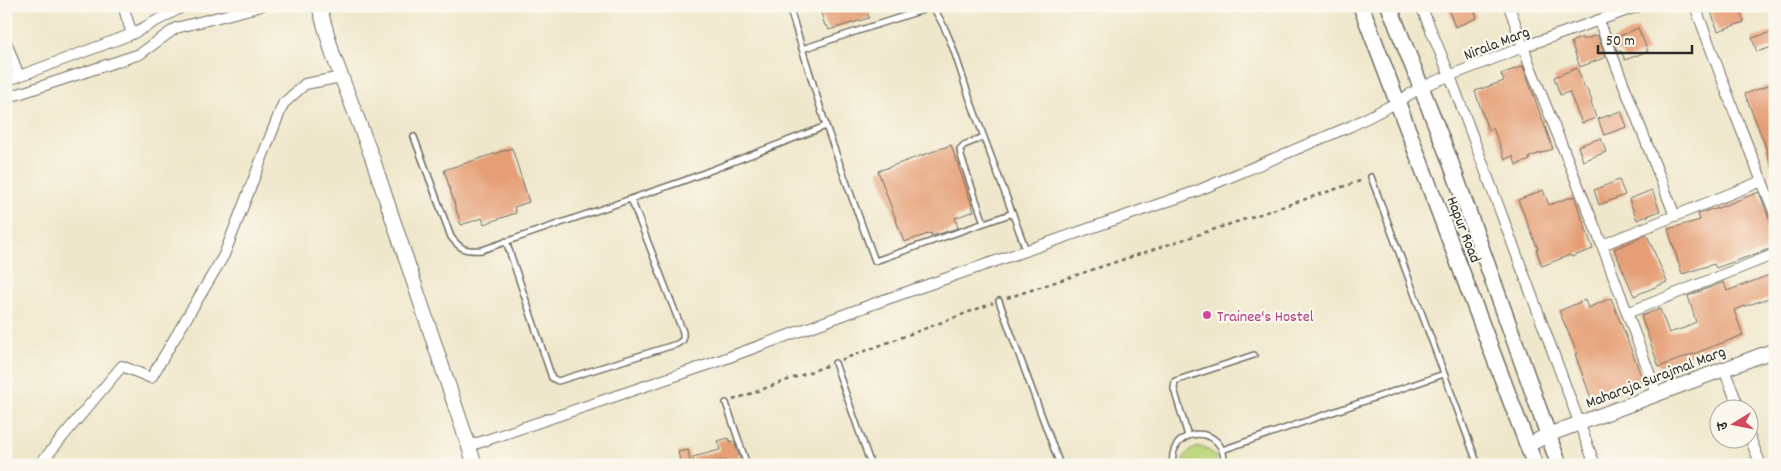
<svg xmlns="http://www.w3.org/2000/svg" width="1781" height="471" viewBox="0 0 1781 471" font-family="Dekko,'Playpen Sans Deva',sans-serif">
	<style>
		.green { fill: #bdd77c; stroke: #748154 }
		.building { fill: #e59e75 }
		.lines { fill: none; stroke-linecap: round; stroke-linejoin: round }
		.service-casing { stroke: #706d63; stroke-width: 8 }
		.minor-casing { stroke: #706d63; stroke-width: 12 }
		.tertiary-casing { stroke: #706d63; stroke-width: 16 }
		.secondary-casing { stroke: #706d63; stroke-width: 18 }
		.path { stroke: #706d63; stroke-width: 2.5; stroke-dasharray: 4 4; stroke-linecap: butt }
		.service { stroke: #fff; stroke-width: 5 }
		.minor { stroke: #fff; stroke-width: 10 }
		.tertiary { stroke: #fff; stroke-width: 14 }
		.secondary { stroke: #fff; stroke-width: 15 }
		.hotel-dot { fill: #d1479c; stroke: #fbf7ec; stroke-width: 2 }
		.labels { text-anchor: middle; stroke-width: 4.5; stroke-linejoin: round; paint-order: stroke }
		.street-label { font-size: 16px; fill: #2b2b2b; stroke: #fbf7ec }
		.hotel-label { font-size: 16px; fill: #b23c85; stroke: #fbf7ec; text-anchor: start }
	</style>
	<rect width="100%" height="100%" fill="#fbf7ec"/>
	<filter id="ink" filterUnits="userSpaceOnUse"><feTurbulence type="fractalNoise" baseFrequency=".02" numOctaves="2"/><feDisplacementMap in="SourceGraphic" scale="10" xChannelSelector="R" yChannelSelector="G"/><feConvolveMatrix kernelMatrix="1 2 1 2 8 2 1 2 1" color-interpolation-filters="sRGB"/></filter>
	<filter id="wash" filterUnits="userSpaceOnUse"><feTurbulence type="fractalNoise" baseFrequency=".0096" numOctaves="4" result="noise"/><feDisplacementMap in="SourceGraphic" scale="20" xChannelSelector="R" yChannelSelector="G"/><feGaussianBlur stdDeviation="1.12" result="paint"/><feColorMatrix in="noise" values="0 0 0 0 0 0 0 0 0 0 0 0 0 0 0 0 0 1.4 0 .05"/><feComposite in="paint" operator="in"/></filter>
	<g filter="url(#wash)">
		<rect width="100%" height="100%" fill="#efe7cb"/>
		<path class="green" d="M1202 447C1210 450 1217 454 1217 465H1182C1184 453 1190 448 1202 447Z"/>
		<g id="blocks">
			<path class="building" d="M819 6H866L869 18 829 30 827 25 825 26Z
				M1447 6H1473L1477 18 1455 27Z
				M1709 6H1739L1744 22 1718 31Z
				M1638 28 1648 51 1625 60 1621 51 1618 52 1613 39Z
				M1775 31V46L1757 52 1752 38Z
				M1597 35 1606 57 1580 67 1571 42 1582 37 1583 40Z
				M1523 66 1553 149 1529 157 1530 160 1516 165 1513 156 1505 159 1493 128 1488 130 1475 91 1504 81 1501 74Z
				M1577 68 1585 88 1586 87 1592 101 1591 102 1596 118 1582 123 1569 92 1560 95 1554 77Z
				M1769 85 1775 102V167L1772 168 1765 145 1745 94Z
				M1621 111 1627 127 1604 135 1598 119Z
				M1601 138 1606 152 1583 161 1578 146Z
				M951 145 974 211 955 218 958 228 932 236 931 233 904 242 878 171Z
				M512 148 529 202 514 207 516 213 484 224 482 218 461 225 444 170Z
				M1619 180 1625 195 1599 205 1594 190Z
				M1543 190 1549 205 1574 196 1593 249 1571 257 1570 255 1542 266 1536 249H1538L1518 200Z
				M1652 190 1660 211 1637 220 1629 199Z
				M1759 192 1775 234V247L1716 268 1714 264 1682 274 1668 229 1700 220 1698 214 1712 209 1713 210Z
				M1647 235 1667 282 1634 296 1614 249Z
				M1772 274 1775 281V296L1734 310 1743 335 1659 367 1641 316 1660 309 1669 333 1687 327V326L1696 322 1688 296 1724 282 1727 291Z
				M1611 298 1643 380 1620 389 1621 392 1593 404 1575 354 1577 353 1559 311 1585 300 1588 308Z
				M729 438 730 442 734 441 742 465H726L725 460 721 462V460L694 465 693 457 720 450 717 441Z
				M688 450 691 465H681L678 452Z"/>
		</g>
	</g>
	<g filter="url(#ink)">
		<use href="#blocks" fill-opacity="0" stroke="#706d63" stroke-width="1"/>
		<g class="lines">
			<defs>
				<path id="service" d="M789 6 826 126 875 261 1013 213
					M932 6C952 35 959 69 971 102 989 152 1008 200 1026 250
					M802 49 935 6
					M414 137 451 237C461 250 465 251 482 250L683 181 826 126
					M1371 177 1478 465
					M984 223 961 156 960 149 964 145 984 137
					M506 241 552 378 558 381 677 344 683 340V332L631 199
					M999 301 1060 465
					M835 363 871 465
					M726 403 747 465
					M1188 436 1174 389 1175 381 1254 355
					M1222 450 1444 374
					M648 464V465
					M1173 465C1167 426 1227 422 1224 465"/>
				<path id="minor" d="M123 6 132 34
					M1421 6 1450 76 1595 465
					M1509 6 1530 66 1602 245 1657 394
					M1695 6 1735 114 1775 214
					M1599 21 1675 216
					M6 42 19 76
					M6 81 132 34 184 6
					M6 98 140 54 176 28 261 6
					M1602 245 1762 181
					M1627 313 1775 254
					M1724 369 1739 408
					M1748 433 1761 465
					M469 446 713 363 884 300 1197 191 1351 126 1398 102 1421 87 1523 47 1639 6
					M39 465 122 366 151 378 224 255 283 104 305 84 342 77"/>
				<path id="tertiary" d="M319 6 333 55 372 157 475 465
					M1528 445 1548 435 1775 350"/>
				<path id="secondary" d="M1361 6 1535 465
					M1389 6 1449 158 1559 465"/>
			</defs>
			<use href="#service" class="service-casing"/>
			<use href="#minor" class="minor-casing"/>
			<use href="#tertiary" class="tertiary-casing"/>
			<use href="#secondary" class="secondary-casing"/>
			<path class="path" d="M1007 298 1363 180
				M841 360 993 303
				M733 400 829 365"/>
			<use href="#service" class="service"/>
			<use href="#minor" class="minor"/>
			<use href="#tertiary" class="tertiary"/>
			<use href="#secondary" class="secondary"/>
		</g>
	</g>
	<circle class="hotel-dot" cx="1207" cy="315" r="5"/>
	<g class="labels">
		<g class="street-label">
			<text transform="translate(1496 42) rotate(-21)" y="6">Nirala Marg</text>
			<text transform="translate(1465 229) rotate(69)" y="6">Hapur Road</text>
			<text transform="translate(1655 376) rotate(-21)" y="6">Maharaja Surajmal Marg</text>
		</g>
		<g class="hotel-label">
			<text x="1217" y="321">Trainee's Hostel</text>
		</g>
	</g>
	<rect width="1781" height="471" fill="none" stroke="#fbf7ec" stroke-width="25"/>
	<g transform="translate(1734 424) rotate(260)"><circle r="24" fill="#fbf7ec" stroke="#a8a59f"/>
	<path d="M0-4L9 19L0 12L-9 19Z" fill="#d1495b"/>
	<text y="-8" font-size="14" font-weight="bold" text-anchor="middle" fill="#2b2b2b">उ</text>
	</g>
	<path d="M1598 45v8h94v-8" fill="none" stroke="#2b2b2b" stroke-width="2.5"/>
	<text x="1606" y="45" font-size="15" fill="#2b2b2b" stroke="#fbf7ec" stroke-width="4" paint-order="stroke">50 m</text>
</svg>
